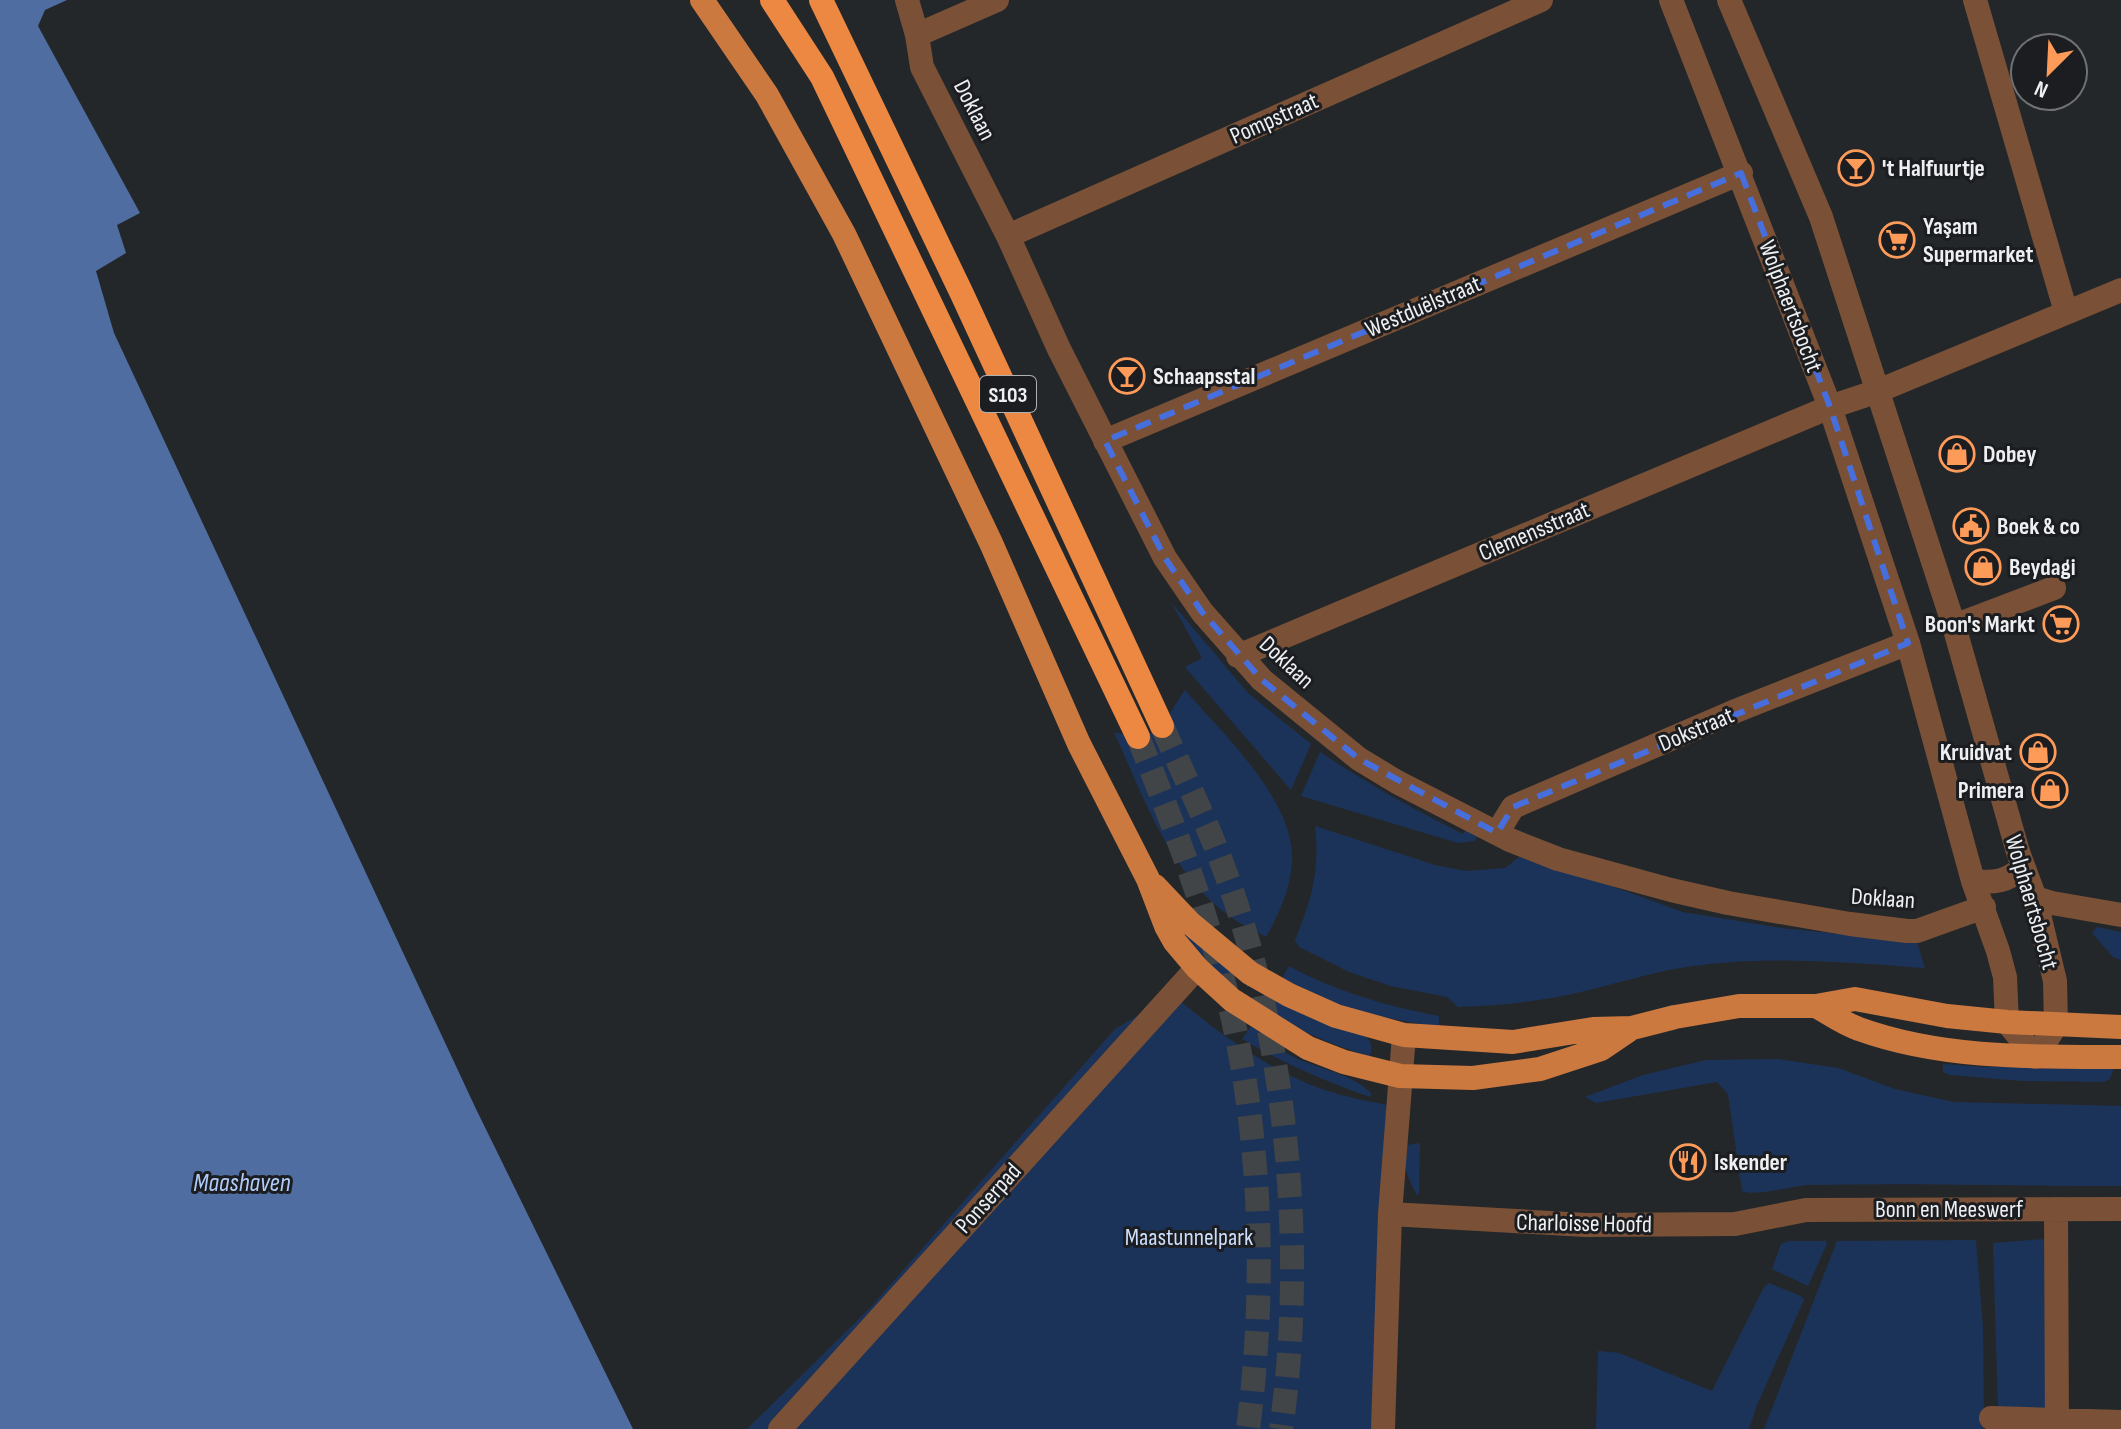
<svg xmlns="http://www.w3.org/2000/svg" width="2121" height="1429" viewBox="0 0 2121 1429" font-family="'Sofia Sans Condensed',sans-serif">
	<style>
		.green { fill: #1c3359 }
		.water { fill: #4f6da0 }
		.lines { fill: none; stroke-linecap: round; stroke-linejoin: round }
		.highway-tunnel { stroke: #424548; stroke-width: 24; stroke-dasharray: 24 12; stroke-linecap: butt }
		.minor { stroke: #7a5137; stroke-width: 24 }
		.major { stroke: #cc7940; stroke-width: 24 }
		.highway { stroke: #ed8842; stroke-width: 24 }
		.marked { fill: none; stroke: #476edd; stroke-width: 6; stroke-dasharray: 16 10; stroke-linejoin: round }
		.labels { text-anchor: middle; stroke-width: 6; stroke-linejoin: round; paint-order: stroke }
		.shield { fill: #1b1d20; stroke: #aeb0b2; stroke-width: 2 }
		.shield-label { font-size: 22px; font-weight: bold; fill: #edeff1 }
		.street-label { font-size: 24px; fill: #edeff1; stroke: #1b1d20 }
		.poi-label { font-size: 24px; font-weight: bold; fill: #edeff1; stroke: #1b1d20; text-anchor: start }
		.park-label { font-size: 24px; fill: #cbdefd; stroke: #1b1d20 }
		.water-label { font-size: 26px; font-style: italic; fill: #b0cbf9; stroke: #1b1d20 }
	</style>
	<rect width="100%" height="100%" fill="#24272a"/>
	<path class="green" d="M1171 602 1248 693 1311 744 1291 790 1185 667 1202 658Z
		M1185 690C1223 734 1289 795 1292 854 1293 884 1280 912 1266 937 1254 930 1240 924 1228 915 1169 872 1143 796 1114 732 1161 745 1162 723 1185 690Z
		M1320 752C1366 783 1413 809 1463 834L1468 826 1479 835 1474 841 1458 843 1301 796Z
		M1315 826 1435 865 1466 871 1505 868 1523 854 1683 912 1781 928 1917 942 1925 968C1845 962 1765 955 1686 967 1652 972 1619 983 1585 991 1543 1001 1501 1006 1458 1007L1447 997 1391 986 1349 972 1299 947 1295 940C1312 899 1320 871 1315 826Z
		M1182 927 1234 974V980L1229 983 1181 935Z
		M2097 927 2121 932V960L2113 957 2092 933Z
		M1289 966C1337 992 1387 1006 1439 1016V1028L1354 1011 1280 982Z
		M1271 994 1362 1033C1371 1040 1373 1046 1370 1056 1331 1045 1296 1029 1262 1009Z
		M1173 995C1217 1032 1269 1071 1325 1090 1348 1098 1373 1102 1398 1107L1383 1429H747L870 1308 1115 1029Z
		M1252 1025C1264 1033 1273 1046 1286 1053 1313 1069 1350 1071 1372 1094L1370 1097C1325 1081 1283 1063 1242 1039Z
		M1778 1059 1838 1068 1895 1089 1954 1102 2121 1106V1186C2017 1186 1912 1183 1808 1185 1791 1186 1755 1197 1742 1191L1728 1094 1717 1082 1596 1103 1585 1097 1643 1075 1706 1060Z
		M1943 1064 1984 1067 2110 1066 2113 1070 2110 1079 2104 1082 2023 1081 1950 1075 1943 1072Z
		M1420 1143 1419 1194 1417 1195C1408 1179 1401 1164 1407 1145Z
		M2045 1239 2050 1409H1998L1993 1243Z
		M1976 1240 1983 1327 1984 1429H1764L1837 1241Z
		M1789 1241H1826L1827 1244 1808 1286 1772 1269 1781 1244Z
		M1769 1283 1801 1296 1804 1300 1757 1405 1749 1429H1596L1598 1351 1619 1353 1712 1391 1764 1287Z"/>
	<path class="water" d="M0 0H67L45 10 38 26 140 213 117 225 126 253 96 271 114 333 476 1109 633 1429H0Z"/>
	<g class="lines">
		<path class="highway-tunnel" d="M1162 726C1183 773 1205 818 1223 866 1287 1035 1307 1251 1281 1429
			M1138 737C1171 818 1202 898 1224 983 1262 1125 1267 1284 1248 1429"/>
		<path class="minor" d="M907 0 917 35 922 67 1008 236 1059 349 1165 558 1202 612 1262 680 1359 759 1397 782 1510 840 1558 859 1671 890 1728 903 1850 924 1907 931H1917L1984 907
			M1671 0 1830 407 1908 643 1973 881 1998 951 2005 977 2007 1022 2036 1057 2056 1025 2055 981 2035 898 2018 852 1954 626 1821 217 1729 0
			M1975 0 2066 312
			M917 35 997 0
			M1008 236 1541 0
			M1105 441 1741 173
			M1954 626 2054 588
			M1238 656 1830 407 1878 391 2121 290
			M1497 833 1513 807 1733 712 1908 643
			M1973 881C1994 883 2007 882 2023 867
			M2035 898 2052 903 2121 915
			M2056 1209 2057 1429
			M1390 1214 1586 1225 1735 1224 1806 1210 2121 1209
			M1991 1418 2121 1422
			M780 1429 1197 968
			M1383 1429 1390 1214 1404 1035"/>
		<path class="major" d="M702 0 767 95 844 234 991 543 1079 744 1148 879 1166 926 1175 942 1197 968 1232 1000 1308 1048 1344 1062 1400 1076 1473 1078 1540 1069 1601 1049 1632 1028
			M1155 886 1190 923 1250 973 1289 995 1336 1016 1404 1035 1513 1042 1593 1029 1632 1028 1675 1017 1739 1006H1816L1855 999 1947 1016 2007 1022 2121 1027
			M1816 1006C1830 1014 1844 1024 1859 1029 1942 1059 2034 1057 2121 1057"/>
		<path class="highway" d="M772 0 822 77 1138 737
			M821 0 962 294 1162 726"/>
	</g>
	<path class="marked" d="M1741 173 1830 407 1908 643 1513 807 1497 833 1359 759 1262 680 1202 612 1165 558 1105 441Z"/>
	<defs>
		<symbol id="bar-ring" viewBox="-11 -11 22 22"><circle r="9.5" fill="#1b1d20" stroke="#fe9b59" stroke-width="1.5"/><path d="M-6-5H6L.8 .8V4.5H3.5V6h-7V4.5H-.8V.8Z" fill="#fe9b59"/></symbol>
		<symbol id="supermarket-ring" viewBox="-11 -11 22 22"><circle r="9.5" fill="#1b1d20" stroke="#fe9b59" stroke-width="1.5"/><path d="M-6-5.5h2.5l.6 2H6L4.5 2H-2.5L-4.4-4H-6ZM-1.5 3.2a1.3 1.3 0 1 0 .1 0ZM3 3.2a1.3 1.3 0 1 0 .1 0Z" fill="#fe9b59"/></symbol>
		<symbol id="shop-ring" viewBox="-11 -11 22 22"><circle r="9.5" fill="#1b1d20" stroke="#fe9b59" stroke-width="1.5"/><path d="M-5-2.5h2.3a2.7 3.5 0 0 1 5.4 0H5L5.5 6h-11ZM-1.5-2.5h3a1.5 2.3 0 0 0-3 0Z" fill="#fe9b59"/></symbol>
		<symbol id="civic-ring" viewBox="-11 -11 22 22"><circle r="9.5" fill="#1b1d20" stroke="#fe9b59" stroke-width="1.5"/><path d="M-.6-6.5H3V-4.5H.6V-3L4-1V1h2V6H-6V1h2V-1L-.6-3ZM-1.2 2.5V6h2.4V2.5Z" fill="#fe9b59"/></symbol>
		<symbol id="restaurant-ring" viewBox="-11 -11 22 22"><circle r="9.5" fill="#1b1d20" stroke="#fe9b59" stroke-width="1.5"/><path d="M-5-6h1v4h1v-4h1v4h1v-4h1v5L-1.5 .5V6h-2V.5L-5-1ZM5-6V6H3V1.5H1.5Q1.5-4 5-6Z" fill="#fe9b59"/></symbol>
	</defs>
	<g fill-rule="evenodd">
		<use href="#bar-ring" x="1836" y="148" width="40" height="40"/>
		<use href="#supermarket-ring" x="1877" y="220" width="40" height="40"/>
		<use href="#bar-ring" x="1107" y="356" width="40" height="40"/>
		<use href="#shop-ring" x="1937" y="434" width="40" height="40"/>
		<use href="#civic-ring" x="1951" y="506" width="40" height="40"/>
		<use href="#shop-ring" x="1963" y="547" width="40" height="40"/>
		<use href="#supermarket-ring" x="2041" y="604" width="40" height="40"/>
		<use href="#shop-ring" x="2018" y="732" width="40" height="40"/>
		<use href="#shop-ring" x="2030" y="770" width="40" height="40"/>
		<use href="#restaurant-ring" x="1668" y="1142" width="40" height="40"/>
	</g>
	<g class="labels">
		<rect class="shield" x="980" y="376" width="56" height="36" rx="6"/>
		<g class="shield-label">
			<text x="1008" y="402">S103</text>
		</g>
		<g class="street-label">
			<text transform="translate(975 110) rotate(63)" y="8">Doklaan</text>
			<text transform="translate(1274 118) rotate(-24)" y="8">Pompstraat</text>
			<text transform="translate(1423 306) rotate(-23)" y="8">Westduëlstraat</text>
			<text transform="translate(1791 306) rotate(69)" y="8">Wolphaertsbocht</text>
			<text transform="translate(1534 531) rotate(-23)" y="8">Clemensstraat</text>
			<text transform="translate(1287 662) rotate(43)" y="8">Doklaan</text>
			<text transform="translate(1696 729) rotate(-23)" y="8">Dokstraat</text>
			<text transform="translate(1883 898) rotate(4)" y="8">Doklaan</text>
			<text transform="translate(2032 902) rotate(74)" y="8">Wolphaertsbocht</text>
			<text transform="translate(988 1198) rotate(-48)" y="8">Ponserpad</text>
			<text x="1949" y="1217">Bonn en Meeswerf</text>
			<text transform="translate(1584 1223) rotate(1)" y="8">Charloisse Hoofd</text>
		</g>
		<g class="poi-label">
			<text x="1882" y="176">'t Halfuurtje</text>
			<text x="1923" y="234">Yaşam<tspan x="1923" dy="28">Supermarket</tspan></text>
			<text x="1153" y="384">Schaapsstal</text>
			<text x="1983" y="462">Dobey</text>
			<text x="1997" y="534">Boek &amp; co</text>
			<text x="2009" y="575">Beydagi</text>
			<text x="2035" y="632" text-anchor="end">Boon's Markt</text>
			<text x="2012" y="760" text-anchor="end">Kruidvat</text>
			<text x="2024" y="798" text-anchor="end">Primera</text>
			<text x="1714" y="1170">Iskender</text>
		</g>
		<g class="park-label">
			<text x="1189" y="1245">Maastunnelpark</text>
		</g>
		<g class="water-label">
			<text x="242" y="1191">Maashaven</text>
		</g>
	</g>
	<g transform="translate(2049 72) rotate(204)"><circle r="38" fill="#1b1d20" stroke="#6f7174" stroke-width="2"/>
	<path d="M0-6L14 30L0 20L-14 30Z" fill="#fe9b59"/>
	<text y="-12" font-size="22" font-weight="bold" text-anchor="middle" fill="#edeff1">N</text>
	</g>
</svg>
